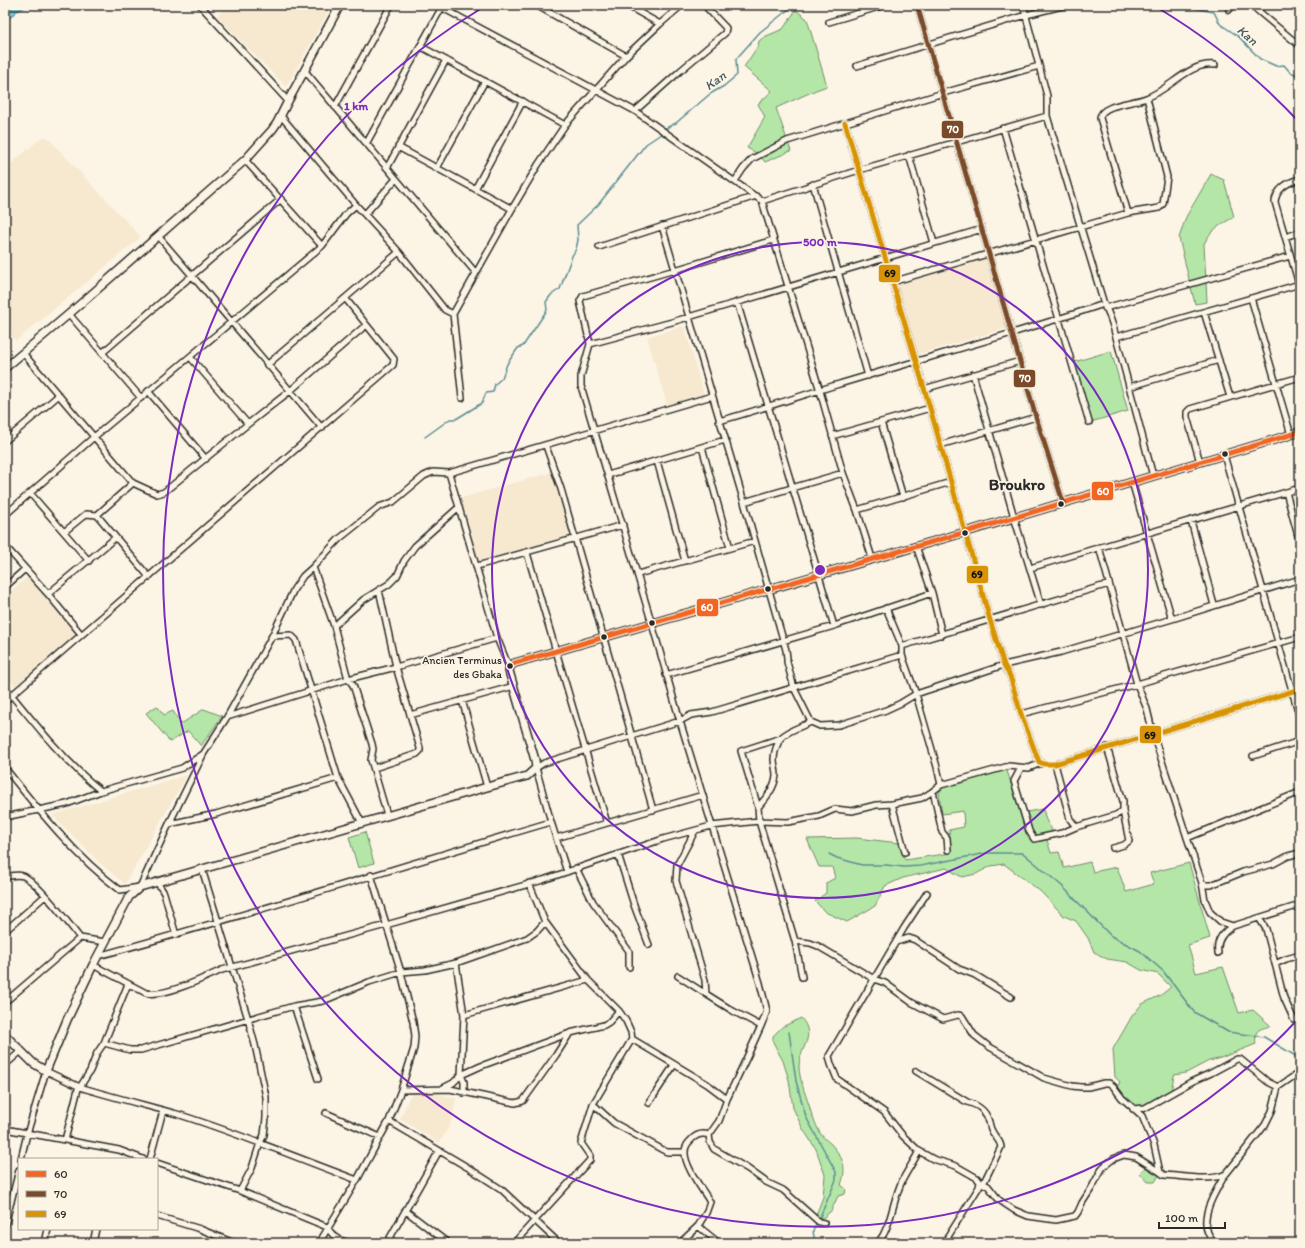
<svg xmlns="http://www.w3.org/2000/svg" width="1305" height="1248" viewBox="0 0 1305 1248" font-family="Itim,sans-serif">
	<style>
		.built { fill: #f7e8d0 }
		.green { fill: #b4e7a7; stroke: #708969 }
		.water { fill: #7cccd8; stroke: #5c8c93 }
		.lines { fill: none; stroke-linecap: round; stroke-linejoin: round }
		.stream { stroke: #5c8c93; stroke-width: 1.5 }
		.street-casing { stroke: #2b2b2b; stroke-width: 8 }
		.secondary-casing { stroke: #2b2b2b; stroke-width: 10 }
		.street { stroke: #fcf5e5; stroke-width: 5 }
		.secondary { stroke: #fcf5e5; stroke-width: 7 }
		.bus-1-casing { stroke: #fcf5e5; stroke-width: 8 }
		.bus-2-casing { stroke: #fcf5e5; stroke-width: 8 }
		.bus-3-casing { stroke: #fcf5e5; stroke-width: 8 }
		.bus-1 { stroke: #f26522; stroke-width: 5 }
		.bus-2 { stroke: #7a4b2a; stroke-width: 5 }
		.bus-3 { stroke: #d89406; stroke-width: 5 }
		.ring { fill: none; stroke: #7b2cbf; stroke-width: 2 }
		.bus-dot { fill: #2b2b2b; stroke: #fcf5e5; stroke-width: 1.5 }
		.labels { text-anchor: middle; stroke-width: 3.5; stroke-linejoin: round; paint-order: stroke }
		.bus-label { font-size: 11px; fill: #2b2b2b; stroke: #fcf5e5; text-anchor: end }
		.water-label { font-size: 13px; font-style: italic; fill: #435b5f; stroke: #fcf5e5 }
		.district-label { font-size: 16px; font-weight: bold; fill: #2b2b2b; stroke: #fcf5e5 }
		.centre { fill: #7b2cbf; stroke: #fcf5e5; stroke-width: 2 }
		.ring-label { font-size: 12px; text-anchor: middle; font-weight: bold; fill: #7b2cbf; stroke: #fcf5e5; stroke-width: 3.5; stroke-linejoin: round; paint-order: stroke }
		.line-badge { stroke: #fcf5e5; stroke-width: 1.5 }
		.badge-label { font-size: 11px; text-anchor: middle; font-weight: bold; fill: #fff }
		.pale-badge-label { font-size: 11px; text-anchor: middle; font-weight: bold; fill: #111 }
	</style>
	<rect width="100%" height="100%" fill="#fcf5e5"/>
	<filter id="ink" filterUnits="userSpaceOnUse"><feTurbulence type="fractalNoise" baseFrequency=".025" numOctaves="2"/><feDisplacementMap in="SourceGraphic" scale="8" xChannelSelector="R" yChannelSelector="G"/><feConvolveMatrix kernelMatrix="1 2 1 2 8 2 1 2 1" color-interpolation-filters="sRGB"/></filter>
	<g filter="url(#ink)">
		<path class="built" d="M227 5H332L286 87 217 16Z
			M42 137H47L141 237 16 341 5 329V169Z
			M987 259 1007 328 916 355 896 285Z
			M684 326 704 394 667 405 647 337Z
			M552 472 570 535 479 561 461 498Z
			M28 577 77 634 15 686 5 675V596Z
			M187 775 125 884 102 865 52 815Z
			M414 1087 456 1099 451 1123 439 1143 400 1119Z"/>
		<path class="green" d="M796 10 807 19 827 86 816 90 776 108 791 151 765 162 758 154 747 148 765 117 758 104 772 91 744 67 758 46 759 41 764 37 783 29Z
			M1211 174 1224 180 1234 217C1220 225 1211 229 1204 244L1207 302 1195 304 1179 238 1186 217Z
			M1111 351 1128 411 1091 422 1074 362Z
			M157 706 164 715 173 711 181 724 204 709 222 716 201 746 188 731 170 742 146 713Z
			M1006 768 1021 813 1043 809 1046 820 1052 830 1047 840 1051 853 1059 852 1064 868 1090 862 1093 872 1117 867 1126 892 1154 884 1150 873 1189 863 1210 938 1188 945 1196 973 1223 967 1239 1013 1253 1010 1271 1026C1258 1029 1254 1030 1256 1044L1218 1059 1209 1061 1186 1073 1174 1075 1171 1092 1144 1109H1136L1120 1094 1117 1087 1120 1082 1115 1077 1113 1049 1132 1016 1142 1004 1161 995 1171 987 1158 974 1141 970 1127 962 1107 959 1094 952 1088 938 1076 921 1064 916 1040 891 1004 864 991 866 976 874 962 877 946 868 903 878 885 886 875 906 847 922 825 912 815 901 826 893V883L835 878 832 867H819L807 839 857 838 899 843 905 860 951 853 949 830 964 827 963 811 942 814 939 793 943 786Z
			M365 832 374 863 358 868 349 837Z
			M801 1018C817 1037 800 1046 799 1066 799 1078 805 1093 809 1105 811 1114 816 1125 820 1133 823 1137 827 1141 831 1144 844 1159 847 1167 841 1185L846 1189 845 1194 838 1196 831 1211 823 1218H818L816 1215 823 1197 825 1175 816 1149 803 1129 793 1108 789 1080 783 1061 773 1042V1036L782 1027Z
			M1145 1167 1159 1175 1155 1182H1148L1140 1173Z"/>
		<path class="water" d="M5 5H30L17 11 5 22Z"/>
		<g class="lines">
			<path class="stream" d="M1186 5 1193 8 1214 12 1220 24 1238 36 1260 59 1276 66 1284 65 1290 72 1300 76
				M666 128 676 123 710 94 724 86 737 75 736 59 760 32 794 5
				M425 437 450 419H456L482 403 486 393 493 392 495 384 502 378 507 364 518 348 523 346 547 310 546 302 551 295 560 289 572 256 576 249 578 240 577 225 598 205 646 144 661 134
				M829 854 837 858 862 865H886L904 867 920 866 987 853H1023L1062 886 1111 936 1140 951 1163 971 1194 1012 1228 1032 1264 1037 1294 1055 1300 1062
				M789 1032 796 1081 806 1117 836 1172V1180L819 1219
				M815 1243 813 1231 817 1222"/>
			<defs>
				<path id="street" d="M200 5 288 101
					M437 5 635 111 762 201 820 391 843 473 857 510 872 558
					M536 5 626 56
					M626 5 660 24
					M917 5 1036 417 1063 502
					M1251 5 1300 46
					M1229 10 1233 5
					M829 22 885 5
					M420 46 565 125
					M857 66 1026 15 1066 5
					M305 71 476 273
					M335 107 391 5
					M635 111 680 71 725 33 726 28 704 5
					M281 116 356 205 399 252 445 310 453 314
					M1047 116 1104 304 1108 312 1113 326 1153 476
					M845 123 930 408 990 620 1004 665 1010 676 1021 714 1039 762 1044 764H1055L1300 689
					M1003 128 1089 422
					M366 144 442 7
					M398 147 512 209
					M909 155 934 243
					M245 160 322 246
					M387 168 446 60
					M437 168 485 81
					M1300 179C1288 182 1276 189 1275 202L1300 288
					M735 181 743 169 752 159 787 141 943 93 1039 66
					M813 184 868 376
					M475 189 523 101
					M762 201 859 170 1047 116V96L1023 5
					M1128 213 1100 118C1101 104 1135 103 1146 98 1170 90 1188 62 1215 65
					M365 214 396 179
					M662 226 744 502 786 650 787 658V662L794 688 811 722 820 726 839 725 886 710 901 703 916 694 1004 665 1061 652 1172 619 1300 579
					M159 237 322 428
					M1285 237 1300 232
					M599 247 756 196
					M892 282 1128 213 1159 208 1163 204 1167 177 1147 98
					M1251 298 1291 435
					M737 302 834 626
					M1105 308 1290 256
					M1204 312 1230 397
					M69 314 141 398
					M1116 337 1300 284
					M590 344 672 322 982 229
					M23 353 133 483 157 494 164 492 248 424 290 391 366 325
					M102 353 281 199
					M190 357 248 424
					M267 365 399 252
					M973 374 1014 517 1041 605
					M1129 387 1219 360
					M924 389 1020 361
					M148 391 206 459
					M462 398 453 314 512 209 538 165 565 125 626 56 660 24 682 5
					M719 421C759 410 797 397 836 385 925 358 1015 334 1104 304
					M881 422 903 497
					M832 436 930 408
					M5 441 59 395
					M940 445 1036 417
					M546 446 561 489 653 810
					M702 447 730 548
					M1224 455 1300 718
					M657 461 685 561
					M1200 462 1187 417V412L1190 409 1300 377
					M449 473 497 638 506 660 510 666
					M608 475 725 440
					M1132 482 1172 619
					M1286 492 1298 536 1300 537
					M30 493 89 561
					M744 502 843 473
					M857 510 951 482
					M5 515 94 437 322 246 346 214 356 205
					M97 515 149 577
					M1191 521 1214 605
					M64 532 86 514 97 515 133 483
					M5 546 48 594 81 634
					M916 546 932 593 942 635
					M1099 547 1137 684 1147 709 1153 734 1202 883 1205 900 1210 912 1221 922 1233 926 1300 905
					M527 553 607 823
					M477 566 623 525
					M313 567 334 626 348 679 353 685 372 744 373 749 371 760 387 815
					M1030 568 1300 488
					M638 574 755 541
					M5 587 25 569
					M48 594 115 538
					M334 626 363 600 389 584 397 576 404 561 415 546 459 507
					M272 636 291 635 296 640 338 778 362 823
					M902 646 1109 584
					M666 675 834 626 932 593
					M5 687C35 724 64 761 101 791
					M462 700 487 787
					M5 701 393 365 394 359 345 298
					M1021 714 1137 684 1300 637
					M410 715 514 686
					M227 717 348 679 396 667 497 638
					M1253 756 1300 741
					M1055 764 1070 819 1076 827 1116 815 1123 811V801L1107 747
					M5 768C39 811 76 857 120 890L140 887 169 824 204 753 227 717 272 636 294 589 303 576 313 567 339 539 379 507 393 502 424 476 433 472 449 473C537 448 624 421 712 396
					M374 768 417 754 420 751V748L396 667 379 590
					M1021 768 1014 781 1029 831 1034 839 1062 833 1076 827
					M941 785 1009 766 1029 768 1041 763
					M933 791 942 832 947 838 948 850
					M892 804 905 852
					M758 807 741 751 781 738
					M5 817 67 804 101 791 182 768 203 754
					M169 824 216 814 338 778
					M695 831 677 865 676 881 705 980 706 994 733 1011 761 1026 747 1057 727 1099
					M556 838 703 795
					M1187 838 1300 792
					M1113 848 1124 845 1129 841 1123 811
					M618 854 634 905 649 945
					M576 868 593 902 629 951V967
					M202 869 248 1019 255 1045 266 1097V1118L264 1135 260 1143 252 1168 240 1191
					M567 872 551 822 536 768 544 763 680 721 691 715 712 712 902 655
					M5 877C11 876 17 874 23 876 37 881 70 925 80 938L105 942
					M157 882 164 893 176 935
					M1202 883 1206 885H1211L1243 872 1273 864 1288 856 1300 853
					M927 893 904 928 829 1056 831 1064 837 1079 884 1112 903 1136 919 1151 933 1159 956 1166 977 1178 980 1182 979 1187 944 1243
					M1259 918 1266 929 1284 998 1294 1020
					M5 931 45 896
					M795 941 810 943 818 946 874 979 885 983 911 1002 943 1019 958 1015 962 1016 974 1035 988 1046 1044 1078 1072 1086 1081 1087H1088L1104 1083H1109L1113 1086 1122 1098 1142 1116 1154 1145 1160 1172 1164 1175C1182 1176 1210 1182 1226 1174L1265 1125 1272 1111 1278 1087 1300 1072
					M896 942 909 938 915 940 959 969 975 975 1011 997
					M1218 953C1216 941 1223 932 1233 926
					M98 956C250 915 400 866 551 822
					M456 963 464 1015 461 1075 464 1082V1093
					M1275 964 1286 959 1300 955
					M93 965 146 993C165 997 204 978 222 970L386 925 543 880 663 839 711 826 759 821 788 822 819 816 835 809 852 811 876 805 892 804 922 798 933 791 941 785 937 767 916 694 902 655V646L886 608
					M678 976 706 994
					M802 977 795 941 759 821 758 807C766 798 775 788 776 775 776 770 774 764 774 759 774 753 777 743 781 738 786 731 803 726 811 722
					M5 1002 80 938
					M294 1006 318 1079
					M464 1015 588 980
					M761 1026 767 1011 760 983 680 721 652 624 581 386V376L590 344 580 301 583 296 675 270 773 240
					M632 1039 707 1084 727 1099 719 1121 709 1135 710 1142 714 1149 748 1169 766 1182 783 1190 819 1222 824 1223
					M104 1043 130 1050H141L294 1006 323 1001 369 982 401 972 425 970 456 963 527 938 537 931 545 922
					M5 1065 21 1051
					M916 1071 967 1102C978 1105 986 1110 989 1122 990 1125 990 1128 992 1131 995 1138 1000 1139 1001 1147L983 1184
					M443 1088 453 1083 461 1075 481 1066 570 1033 604 1025 609 1022 619 1011
					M401 1090 450 1089 515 1103 523 1101 556 1055 570 1033
					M649 1103 674 1065
					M593 1104 614 1123 663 1150 667 1152H685
					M1133 1109 1145 1108 1191 1082 1211 1073 1237 1059H1240L1268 1082 1278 1087
					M326 1113 380 1137
					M389 1121 467 1167 501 1189 559 1243
					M5 1129 119 1150 143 1159
					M709 1135C703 1133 697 1134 692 1139 688 1143 685 1146 685 1152 684 1166 703 1190 710 1202L706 1213 698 1226 719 1243
					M65 1140 78 1089 80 1087C112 1097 145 1105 177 1114 238 1133 297 1158 357 1180
					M21 1159 27 1134 46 1071 80 1087 90 1071 97 1053 104 1043 128 984
					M150 1159 163 1111
					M157 1163 240 1191 327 1227C333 1237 339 1240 349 1243
					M980 1182 988 1186 999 1200 1014 1210 1028 1216 1056 1220 1075 1216 1078 1212 1082 1203 1091 1189 1103 1167 1113 1159 1124 1155 1136 1157 1160 1172
					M5 1194 11 1202
					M406 1211 448 1243
					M157 1216 200 1229 234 1243
					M5 1225 19 1170
					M45 1243 48 1229
					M93 1243 96 1229
					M319 1243 357 1180 389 1121 401 1090 414 1048 415 1036 413 1022 401 972 371 875
					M387 1243 439 1151
					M514 1243 590 1160V1156L581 1143 593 1104 632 1039 631 1032 626 1021 619 1011 588 980 545 922 529 883
					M680 1243 698 1226
					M878 1243C892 1225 892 1202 902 1181 907 1171 914 1161 919 1151
					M1215 1243C1194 1223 1214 1194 1225 1175"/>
				<path id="secondary" d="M5 368 69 314 245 160 272 130 277 123 288 101 340 5
					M5 1035 33 1063 46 1071 67 1020 93 965 129 897 140 887 487 787 527 776 536 768 535 760 509 671 510 666 515 663 966 532 1300 432"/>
			</defs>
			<use href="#street" class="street-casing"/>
			<use href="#secondary" class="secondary-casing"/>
			<use href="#street" class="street"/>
			<use href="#secondary" class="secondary"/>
			<defs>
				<path id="bus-1" d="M510 666 515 663 966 532 1300 432"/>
				<path id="bus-2" d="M917 5 1036 417 1063 502"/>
				<path id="bus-3" d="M845 123 930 408 990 620 1004 665 1010 676 1021 714 1039 762 1044 764H1055L1300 689"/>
			</defs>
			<use href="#bus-1" class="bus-1-casing"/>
			<use href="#bus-2" class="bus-2-casing"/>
			<use href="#bus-3" class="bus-3-casing"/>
			<use href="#bus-1" class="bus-1"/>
			<use href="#bus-2" class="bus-2"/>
			<use href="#bus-3" class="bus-3"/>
		</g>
	</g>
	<g class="ring">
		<circle cx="820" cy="570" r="328"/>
		<path d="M1300 1017A656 656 0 1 1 482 8M1158 8A656 656 0 0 1 1300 123"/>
	</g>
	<g class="bus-dot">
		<circle cx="1225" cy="454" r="3.5"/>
		<circle cx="1061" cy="504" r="3.5"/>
		<circle cx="965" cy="533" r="3.5"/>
		<circle cx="768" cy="589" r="3.5"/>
		<circle cx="652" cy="623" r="3.5"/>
		<circle cx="604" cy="637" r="3.5"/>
		<circle cx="510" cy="666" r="3.5"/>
	</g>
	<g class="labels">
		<g class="bus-label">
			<text x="502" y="664">Ancien Terminus<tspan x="502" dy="14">des Gbaka</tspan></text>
		</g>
		<g class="water-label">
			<text transform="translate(1248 35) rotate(42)" y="5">Kan</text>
			<text transform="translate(715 80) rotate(-36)" y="5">Kan</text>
		</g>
		<g class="district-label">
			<text x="1017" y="490">Broukro</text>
		</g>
	</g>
	<circle cx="820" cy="570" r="6" class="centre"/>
	<g class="ring-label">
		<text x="356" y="110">1 km</text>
		<text x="820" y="246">500 m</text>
	</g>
	<g class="line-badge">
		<rect x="941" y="120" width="23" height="19" rx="4" fill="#7a4b2a"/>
		<rect x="878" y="264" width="23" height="19" rx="4" fill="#d89406"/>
		<rect x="1013" y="369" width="23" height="19" rx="4" fill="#7a4b2a"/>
		<rect x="1091" y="481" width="23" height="20" rx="4" fill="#f26522"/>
		<rect x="966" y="565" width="23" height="19" rx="4" fill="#d89406"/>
		<rect x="696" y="598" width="23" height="19" rx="4" fill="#f26522"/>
		<rect x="1139" y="725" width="23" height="19" rx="4" fill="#d89406"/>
	</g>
	<g class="badge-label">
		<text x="953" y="133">70</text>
		<text x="1025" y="382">70</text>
		<text x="1103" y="495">60</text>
		<text x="707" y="611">60</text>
	</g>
	<g class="pale-badge-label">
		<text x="890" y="277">69</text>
		<text x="977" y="578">69</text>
		<text x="1150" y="739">69</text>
	</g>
	<rect width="1305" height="1248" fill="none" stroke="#fcf5e5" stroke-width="20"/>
	<rect x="10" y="10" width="1285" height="1228" fill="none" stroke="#2b2b2b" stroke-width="1.5" filter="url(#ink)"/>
	<rect x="18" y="1158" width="140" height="72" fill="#fcf5e5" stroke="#a8a49b"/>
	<rect x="26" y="1171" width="20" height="6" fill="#f26522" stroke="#a8a49b"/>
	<text x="54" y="1178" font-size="12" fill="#2b2b2b">60</text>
	<rect x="26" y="1191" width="20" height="6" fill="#7a4b2a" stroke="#a8a49b"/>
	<text x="54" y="1198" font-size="12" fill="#2b2b2b">70</text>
	<rect x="26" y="1211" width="20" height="6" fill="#d89406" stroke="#a8a49b"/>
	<text x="54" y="1218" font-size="12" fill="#2b2b2b">69</text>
	<path d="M1159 1222v6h66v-6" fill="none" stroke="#2b2b2b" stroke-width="2"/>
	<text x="1165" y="1222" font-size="12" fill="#2b2b2b" stroke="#fcf5e5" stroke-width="3" paint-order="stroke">100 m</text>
</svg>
